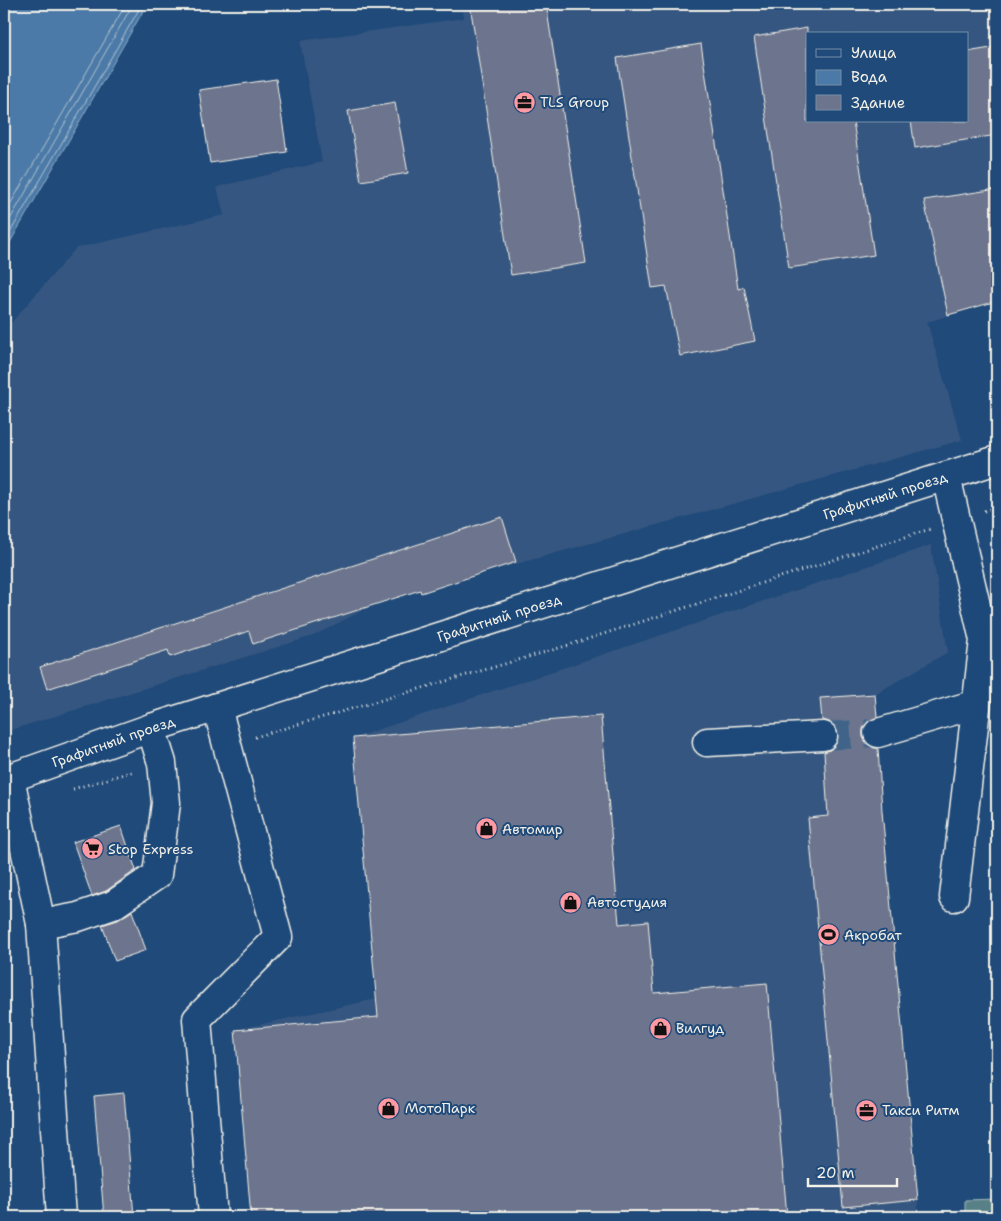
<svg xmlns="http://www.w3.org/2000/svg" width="1001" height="1221" viewBox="0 0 1001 1221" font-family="'Shantell Sans',sans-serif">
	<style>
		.built { fill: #365780; fill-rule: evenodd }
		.green { fill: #598187; stroke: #a6b9b8 }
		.water { fill: #4c7aa8; stroke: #8faac2 }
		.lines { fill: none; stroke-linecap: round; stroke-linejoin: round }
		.shore { stroke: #b1c1ce; stroke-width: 1 }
		.building { fill: #6d758e; stroke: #f4f1e8 }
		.minor-tunnel { stroke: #3f638a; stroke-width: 28; stroke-dasharray: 28 14; stroke-linecap: butt }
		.minor-casing { stroke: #f4f1e8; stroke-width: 31 }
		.path { stroke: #f4f1e8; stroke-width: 3; stroke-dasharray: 1 4; stroke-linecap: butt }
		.minor { stroke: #1f4a7a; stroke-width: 28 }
		.labels { text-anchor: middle; stroke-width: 4; stroke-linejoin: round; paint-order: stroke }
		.poi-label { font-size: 14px; fill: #f4f1e8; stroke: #1f4a7a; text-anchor: start }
		.street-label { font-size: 14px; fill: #f4f1e8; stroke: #1f4a7a }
	</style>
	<rect width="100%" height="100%" fill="#1f4a7a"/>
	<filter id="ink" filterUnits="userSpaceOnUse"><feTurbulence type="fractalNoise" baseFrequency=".02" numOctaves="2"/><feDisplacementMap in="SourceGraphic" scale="10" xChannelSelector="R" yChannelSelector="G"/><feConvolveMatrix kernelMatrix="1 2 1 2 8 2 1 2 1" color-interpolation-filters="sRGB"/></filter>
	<g filter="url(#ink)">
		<path class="built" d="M462 4H997V301L927 322 962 440 491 571 402 590 313 636 4 732V331L76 248 224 215 217 187 322 162 300 41 464 18ZM807 34H967V121H807Z
			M931 545 948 652 875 694 881 797 918 1200V1217H251L235 1030 376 999 353 738Z"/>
		<path class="green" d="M997 1199V1217H965V1200Z"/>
		<path class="water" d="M4 4H145L142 13 4 253Z"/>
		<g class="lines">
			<path class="shore" d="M4 215 126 4
				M4 230 133 4
				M4 243 138 11 140 4"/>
		</g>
		<path class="building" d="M470 4H546L586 263 511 275Z
			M807 28V121H853L874 255 789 268 754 37Z
			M701 44 738 289 744 287 755 341 680 356 666 286 652 288 617 58Z
			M997 47V135L915 148 911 121H967V52Z
			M276 79 287 152 210 163 199 90Z
			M395 103 408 173 361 181 348 111Z
			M997 189V301L948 315 924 200Z
			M502 517 516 562 421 593 420 590 253 644 249 631 170 657 168 650 47 689 40 667Z
			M875 694 877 717 866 723 863 729V737L868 745 874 748H878L882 811 918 1200 843 1207 808 818 828 816 824 752 832 749 837 744 839 736 836 727 830 722 822 720 820 698Z
			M601 716 619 924 648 921 654 993 767 983 787 1217H251L235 1030 378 1017 353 738Z
			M121 826 136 870 106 891 92 896 73 842Z
			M132 911 146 950 115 961 102 925 118 920Z
			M124 1093 134 1217H104L94 1096Z"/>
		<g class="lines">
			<path class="minor-tunnel" d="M823 736 878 733"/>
			<defs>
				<g id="minor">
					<path d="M946 476 984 640 954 897"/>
					<path d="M878 733 976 704"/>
					<path d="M707 742 823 736"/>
					<path d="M10 778 41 924 61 1217"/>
					<path id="s1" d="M4 780 151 728 997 460"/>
					<path d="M41 924 78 917 113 905 157 875 166 803 162 763 151 728"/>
					<path d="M213 1217 197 1019 278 937 217 707"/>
				</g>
			</defs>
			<use href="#minor" class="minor-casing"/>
			<path class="path" d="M984 511 997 507
				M255 737 566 646 930 529
				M73 789 134 771"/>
			<use href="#minor" class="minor"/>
		</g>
	</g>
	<defs>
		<symbol id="office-disc" viewBox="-11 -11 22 22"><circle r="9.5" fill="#ff9aa2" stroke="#1f4a7a"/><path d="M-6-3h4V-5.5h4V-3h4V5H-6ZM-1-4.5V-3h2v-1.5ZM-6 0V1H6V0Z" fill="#111"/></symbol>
		<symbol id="shop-disc" viewBox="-11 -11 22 22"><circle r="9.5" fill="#ff9aa2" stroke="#1f4a7a"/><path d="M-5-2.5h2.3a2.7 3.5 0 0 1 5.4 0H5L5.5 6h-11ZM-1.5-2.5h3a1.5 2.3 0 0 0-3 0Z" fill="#111"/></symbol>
		<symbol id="supermarket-disc" viewBox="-11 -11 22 22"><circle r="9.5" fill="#ff9aa2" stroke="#1f4a7a"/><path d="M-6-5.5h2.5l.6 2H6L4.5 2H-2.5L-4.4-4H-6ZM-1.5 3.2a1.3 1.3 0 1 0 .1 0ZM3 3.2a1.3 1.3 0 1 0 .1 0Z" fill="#111"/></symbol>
		<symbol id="stadium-disc" viewBox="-11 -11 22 22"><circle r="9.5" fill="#ff9aa2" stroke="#1f4a7a"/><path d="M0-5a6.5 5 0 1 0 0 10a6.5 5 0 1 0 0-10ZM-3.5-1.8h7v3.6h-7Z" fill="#111"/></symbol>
	</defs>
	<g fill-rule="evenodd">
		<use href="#office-disc" x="512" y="90" width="25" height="25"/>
		<use href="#shop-disc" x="474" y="816" width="25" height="25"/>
		<use href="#supermarket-disc" x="80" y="836" width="25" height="25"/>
		<use href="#shop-disc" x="558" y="890" width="25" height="25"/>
		<use href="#stadium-disc" x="816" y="922" width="25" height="25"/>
		<use href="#shop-disc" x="648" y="1016" width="25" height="25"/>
		<use href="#shop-disc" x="376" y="1096" width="25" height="25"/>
		<use href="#office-disc" x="854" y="1098" width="25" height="25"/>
	</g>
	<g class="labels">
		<g class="poi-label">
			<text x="540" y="107">TLS Group</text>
			<text x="502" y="834">Автомир</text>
			<text x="108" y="854">Stop Express</text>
			<text x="587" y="907">Автостудия</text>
			<text x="844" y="940">Акробат</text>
			<text x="676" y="1033">Вилгуд</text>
			<text x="405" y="1113">МотоПарк</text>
			<text x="882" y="1115">Такси Ритм</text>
		</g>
		<g class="street-label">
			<text dy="5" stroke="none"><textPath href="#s1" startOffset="926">Графитный проезд</textPath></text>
			<text dy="5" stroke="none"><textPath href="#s1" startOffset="521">Графитный проезд</textPath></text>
			<text dy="5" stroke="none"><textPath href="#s1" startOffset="116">Графитный проезд</textPath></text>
		</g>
	</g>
	<rect width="1001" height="1221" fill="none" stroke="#1f4a7a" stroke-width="20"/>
	<rect x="10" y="10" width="981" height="1201" fill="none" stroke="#f4f1e8" stroke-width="2" filter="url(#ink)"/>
	<rect x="806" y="32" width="162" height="90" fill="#1f4a7a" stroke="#748da6"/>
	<rect x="816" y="49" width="25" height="8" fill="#1f4a7a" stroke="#748da6"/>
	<text x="851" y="58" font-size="15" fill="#f4f1e8">Улица</text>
	<rect x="816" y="70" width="25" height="15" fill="#4c7aa8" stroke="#748da6"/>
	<text x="851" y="82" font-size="15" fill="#f4f1e8">Вода</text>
	<rect x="816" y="95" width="25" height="15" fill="#6d758e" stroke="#748da6"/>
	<text x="851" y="108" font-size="15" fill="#f4f1e8">Здание</text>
	<path d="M808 1178v8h89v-8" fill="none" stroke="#f4f1e8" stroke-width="2.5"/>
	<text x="816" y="1178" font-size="15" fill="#f4f1e8" stroke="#1f4a7a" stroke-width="4" paint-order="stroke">20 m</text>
</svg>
